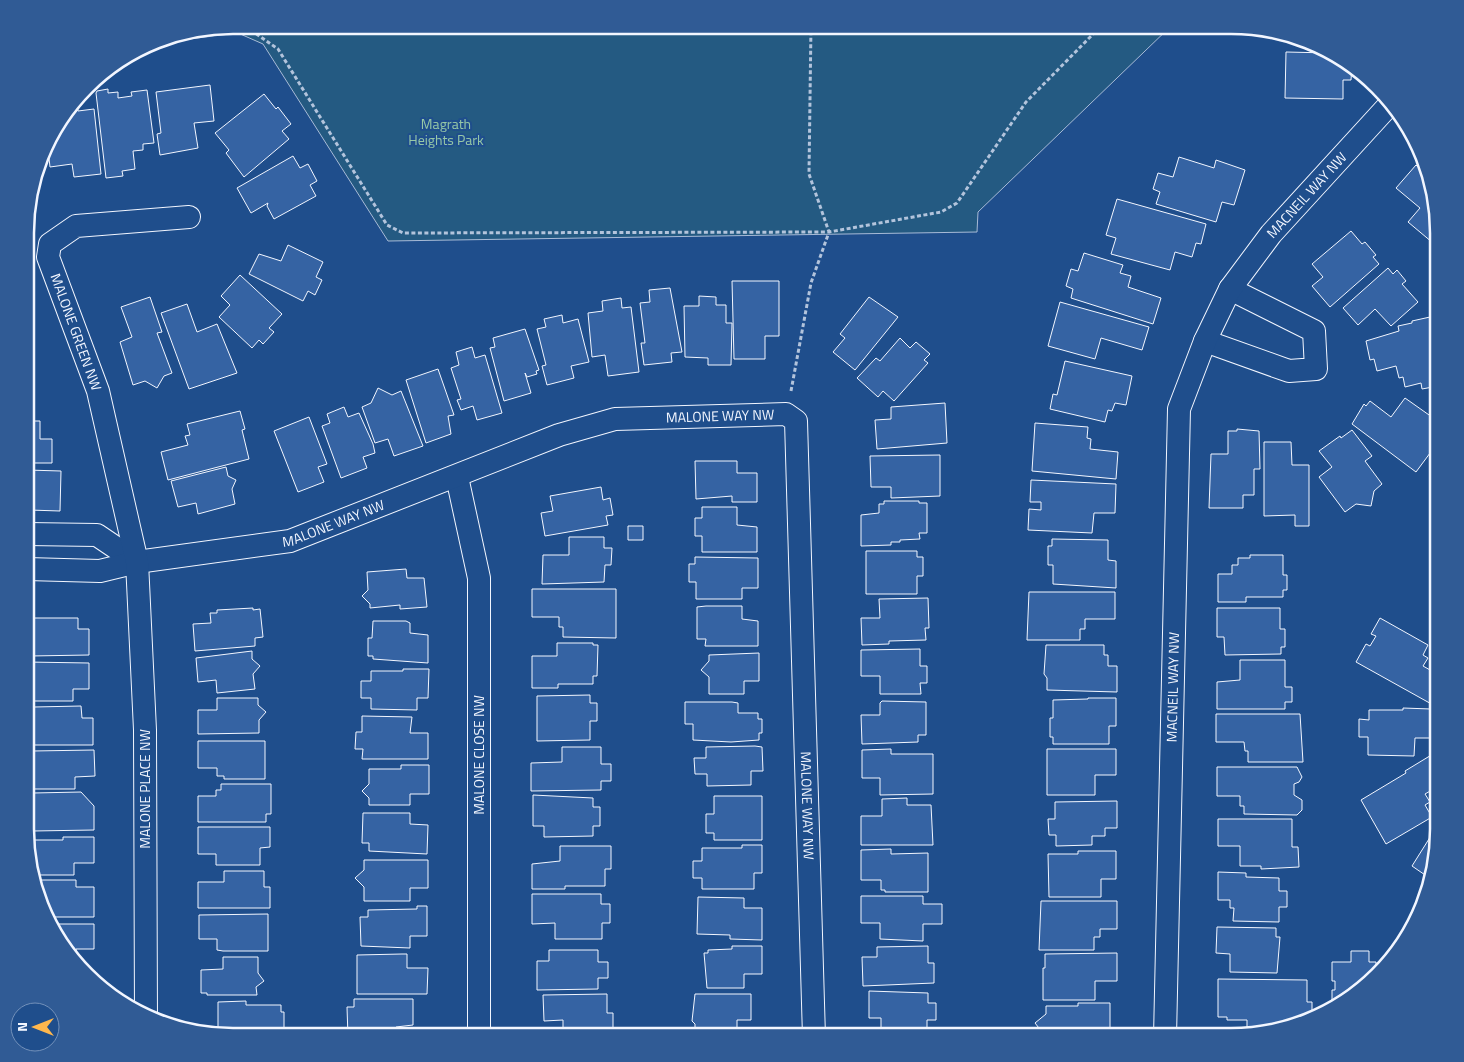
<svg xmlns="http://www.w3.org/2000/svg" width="1464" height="1062" viewBox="0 0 1464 1062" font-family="'Titillium Web',sans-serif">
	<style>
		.green { fill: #245a82; stroke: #a8bbd7 }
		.building { fill: #3563a3; stroke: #f2f6ff }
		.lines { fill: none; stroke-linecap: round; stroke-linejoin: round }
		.minor-casing { stroke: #f2f6ff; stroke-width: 24 }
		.path { stroke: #b3c4dc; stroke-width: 3; stroke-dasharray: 4 2.5; stroke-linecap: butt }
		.minor { stroke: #1f4e8c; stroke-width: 22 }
		.labels { text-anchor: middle; stroke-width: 4; stroke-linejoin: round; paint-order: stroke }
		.park-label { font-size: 14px; fill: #97c8a6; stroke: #1f4e8c }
		.street-label { font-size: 14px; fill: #f2f6ff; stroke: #1f4e8c }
		.rim { fill: none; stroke: #f2f6ff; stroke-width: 2.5 }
	</style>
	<rect width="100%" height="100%" fill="#1f4e8c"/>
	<path class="green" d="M233 25H1172L978 212 977 232 388 241 263 44 238 33 148 44 153 41Z"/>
	<path class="building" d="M1286 52 1329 53 1352 65 1351 80H1343V99L1285 98Z
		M210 85 214 121 194 123 198 148 160 155 157 134 161 133 156 92Z
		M108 89V93L118 92V98L132 96 131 92 147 90 154 143 143 144V150L133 151 135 169 122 171 123 176 106 178 96 93 97 91Z
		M264 94 276 109 278 107 291 124 282 131 289 139 244 177 226 153 229 150 215 133Z
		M74 105H77L78 111 94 109 101 174 74 177 72 164 50 167 47 141Z
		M293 156 300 168 308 164 317 181 310 185 316 196 274 219 267 206 268 203 251 213 237 188Z
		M1179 157 1214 168 1216 160 1245 170 1234 205 1222 202 1216 222 1156 204 1160 192 1153 189 1158 173 1173 177Z
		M1416 165 1426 174 1439 219V248L1408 222 1420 208 1396 188Z
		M1117 199 1206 224 1201 244 1196 243 1192 257 1175 252 1170 270 1111 254 1116 238 1106 235Z
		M1351 231 1362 244 1365 242 1376 255 1373 257 1379 264 1330 307 1312 286 1323 277 1312 264Z
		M288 245 323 262 316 277 322 280 315 295 308 291 303 301 249 274 259 254 281 261Z
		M1084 253 1123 265 1120 273 1131 276 1128 287 1161 298 1153 324 1071 298 1073 289 1066 286 1071 269 1078 271Z
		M1388 268 1393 274 1397 270 1406 281 1402 284 1418 302 1391 326 1375 309 1358 325 1343 308Z
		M240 275 282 314 269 328 274 332 263 344 259 340 252 348 219 317 230 305 221 296Z
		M732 281H779V336H765V359H734Z
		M670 288 682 352 671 353 672 362 644 365 641 343H645L640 303 650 302 649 290Z
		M699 296 716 297V305H726V323H732L731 365H708V358L685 357 684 306H699Z
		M150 297 162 332 157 333 172 373 164 376 157 388 145 381 133 385 120 342 132 337 121 307Z
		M869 297 898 317 855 370 833 352 845 338 840 334Z
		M621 298 622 308 631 307 639 372 608 376 605 355 592 357 588 313 603 311 602 301Z
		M1060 302 1149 327 1142 350 1101 338 1095 359 1048 346Z
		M187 304 197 332 217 324 237 373 189 389 161 313Z
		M562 315 563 323 578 319 589 362 571 366 574 378 547 385 542 366 546 365 537 329 546 327 544 319Z
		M1439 315 1438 386 1422 389 1421 383 1405 387 1403 377 1399 378 1396 366 1377 371 1374 359 1370 360 1366 341 1399 331 1398 326 1412 323V321Z
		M525 329 539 370 536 371 537 374 527 377 525 373 531 393 504 401 490 348 495 347 493 338Z
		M900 338 910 348 916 342 930 354 924 360 928 363 894 401 883 391 878 397 857 378 876 358 880 361Z
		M472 347 475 358 485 355 502 413 477 420 473 406 461 410 457 400 461 399 451 368 459 365 456 352Z
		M1065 361 1132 376 1126 405 1115 403 1112 411 1108 410 1105 422 1050 409 1053 394 1057 395Z
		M27 369 32 370 30 401 27 400Z
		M438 369 454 415 448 416 451 434 426 443 406 380Z
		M378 388 392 395 401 391 423 446 394 456 388 439 375 443 362 407 371 403Z
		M1405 398 1439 422V446L1436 445 1416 472 1352 424 1364 404 1366 406 1370 401 1391 417Z
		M945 403 947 443 877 449 875 420 891 419V407Z
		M344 407 348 417 359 413 373 444 375 453 363 457 367 468 341 478 322 426 330 423 327 414Z
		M240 411 245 429 242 430 249 459 168 480 161 452 188 445 185 436 190 435 187 424Z
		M309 417 327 464 318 467 324 482 298 492 274 431Z
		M27 421H40V439H52V463H27Z
		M1035 423 1088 427 1087 438 1091 439 1090 449 1118 452 1116 479 1032 471Z
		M1237 429 1259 431 1260 469H1254V495H1243V508H1209L1211 454H1228V431H1237Z
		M1352 430 1372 456 1365 461 1382 484 1374 491 1371 506 1356 504 1345 512 1319 477 1332 467 1319 451 1340 436 1341 438Z
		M1264 442H1291L1292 465H1309V526H1295V515L1264 516Z
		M940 455V496L891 498V487H871L870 456Z
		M695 461H737V473H757V502H732V496L696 499Z
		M226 467 228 476 236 480 232 489 235 504 198 514 196 503 178 507 171 481Z
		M27 470 61 471 60 511 29 510V517H27Z
		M1031 480 1116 484 1115 513H1094L1092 533 1028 530 1029 509 1041 510V502H1030Z
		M601 487 603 500 610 498 613 515 606 516 608 525 545 536 541 513 553 511 550 496Z
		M884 501H919V503H927V533H919L920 539 900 540V542H891V545L861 546V515L879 513V504H884Z
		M702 507H737V525L757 527V552H702V536H695V518H702Z
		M628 526H643V540H628Z
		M569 537H604V548H612L611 565H605L604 582 542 584 543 555H569Z
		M1052 539 1108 540V560L1116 561V588L1053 584V565H1048V546H1052Z
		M866 551H917V557H923V576H917V594H866Z
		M1250 555H1283V575H1287V590H1283V597H1246V602H1218V574H1232V565H1238V558H1250Z
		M695 557 758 558V588H742V599H696V582H689V564H695Z
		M406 569 407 578H424L427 607 400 609V605L370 608V604L362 596 368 590 367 572Z
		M532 589H616V638L563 637V627H559V617H532Z
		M1029 592H1115V619H1085V629H1080V640H1027Z
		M928 598 929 628H925L926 640 889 641V644L862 645 861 618H880L879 599Z
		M706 606H742V619L758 621V646H705L706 639H697V607Z
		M253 608V610L260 609 263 637 255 638V646L195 651 193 624 211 623 210 613H217V610Z
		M1217 608H1280V629H1285V647H1281V654L1225 655 1224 637H1217Z
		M1439 611V626L1432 615Z
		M29 618H78V629H89V655L30 656V647H27Z
		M1380 618 1428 645 1423 655 1428 658 1423 666 1439 675V699L1435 706 1356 662 1366 644 1370 646 1376 636 1371 634Z
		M373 621H406L410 623V633L428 635V663L373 659V656H368V638H372Z
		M557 643H593V645H598L597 676H593V684H558V688H532V656H557Z
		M1046 645H1104V655H1108V666H1117V692L1047 690V678L1044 674Z
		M920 649V666H927V683H920L921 694H880V676H861V650Z
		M252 651V659L260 666 253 674 255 689 217 693 216 680 198 682 196 658Z
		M759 653V681H744V694H709V677L701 670 709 661V655Z
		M1240 660H1285V687H1292V702H1285V709H1217V682L1240 680Z
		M27 662 89 663V689H73V701H27Z
		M403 669H429L428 698H417V710L371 709V698H361V681H371V671H403Z
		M590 695V703H597V721H590V740L537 741V696Z
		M217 698H258V705L266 712 259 720V733L198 734V710H217Z
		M1088 698H1116V726H1109V744H1053V737H1050V718H1053V700L1088 699Z
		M882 701 926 702V735H918V742L862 744 861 715H880V703Z
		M685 702H732L738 703V713H758V719H762V733H759V740L731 742 693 740V724H685Z
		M81 706 82 718H93V745H34V741L27 735V718L34 707Z
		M1403 708 1431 709 1430 738H1415L1414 756 1368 755V737H1359V719L1369 720V710H1403Z
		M1216 714H1300L1303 762H1248V751H1245L1244 742H1216Z
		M362 716 412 717 410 733H428V759H362L363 749H355L356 732H362Z
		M198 741H265V779H224V776H217V768H198Z
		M755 746 762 747 763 771H751V785L707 786V774H695L694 758H706V747Z
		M562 747H601V764H611V781H601V790L531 791V763L562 762Z
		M891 749V754H933V794L880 795V778H862V750Z
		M1047 749H1116V775H1095V795H1047Z
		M94 750 95 776 75 777V789H33V781L27 775V772L33 765 32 751Z
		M1433 754 1439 764V786L1425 794 1430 802 1425 805 1432 817 1386 844 1361 800 1406 773 1405 771Z
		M401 765H429V794H410V805H369V798L362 791 369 784V769H401Z
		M1217 767H1297L1302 777 1299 782 1294 784V795L1302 800V810L1297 815 1244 814V806H1240V796H1217Z
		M221 784H271V814H266V822H198V796H216V790H221Z
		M81 792 94 806V830L33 831V826H27V796H33V793Z
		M533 795 593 798V807H600V826H593V836L544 837V826H533Z
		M714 796H762V840H714V833H706V814H714Z
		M907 798V805H931L933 845H861V816H882V799Z
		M1117 801V828H1105V836H1092V845L1056 846V835H1049L1048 819H1055V802Z
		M363 813H410V824L428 825 427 854 369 851V843H362Z
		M1218 819H1292V847H1298L1299 867 1261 869V866H1240V846H1218Z
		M1439 823V843L1433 869 1428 877 1412 866Z
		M198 827H270V847L260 848V865H216V854H198Z
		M63 837H94V863H74V875H33L27 856V840H63Z
		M742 845H762V873H754V889H702V878H693V861H702V848H742Z
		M560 846H611V869H605V886H565V889H532V864L560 861Z
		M891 849V854L928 853V892H885V890H881V880H861V850Z
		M1078 851H1116V879H1101V897H1049L1048 854H1078Z
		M364 860H428V888H410V901H364V887L355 878 364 870Z
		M224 871H264V887H270V908H198V882H224Z
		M1218 872 1246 873V877L1279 878V891H1287V907H1279V922L1233 921 1234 908H1230V900H1218Z
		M35 880H76V887H94V917H47Z
		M532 894H601V904H610V923H602V939H555V923L532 924Z
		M861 896H923V904H942V924H923V941L880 939V923H861Z
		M698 897 744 898V908H762V940L730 939V935L697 934Z
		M1041 901H1117V929H1100V937H1094V950H1039Z
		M417 906H427V936H410V948L361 946 360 917H368V910L417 909Z
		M268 914V951H223L217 950V939H199V915Z
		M50 924H94V949H76L77 961 53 933Z
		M1217 927 1276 928V937H1280L1277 973 1230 972V954L1216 953Z
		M732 946H762V974H744V988H707L704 953H708V950L732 949Z
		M928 946V963H934V983L863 986 862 957H877V947Z
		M549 950H598V962H608V978H598V989L537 990V961H549Z
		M1351 951H1369V962H1376V973L1332 1009V990H1335V981H1332V962H1351Z
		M1117 953V981H1095V1000H1043V968H1045V954Z
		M402 954H407V968H428L427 994H357V955Z
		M223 957H258V973L264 981 256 987 257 995H207V993H201V970L223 969Z
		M1218 979 1307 980V1002H1312V1018L1261 1030V1027H1247V1020H1227V1017H1218Z
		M869 991 928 993V1003H936V1020H927V1031L881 1032V1018H869Z
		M607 994V1013H613V1029H606V1037H563V1020L544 1021 543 995Z
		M695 994H751V1020H737V1037H695V1024L692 1021Z
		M354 999H413V1025L396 1027V1037H348L347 1007H354Z
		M246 1001V1005H281V1012H284V1034L282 1037H238V1030H218V1002Z
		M1078 1003H1110V1031H1089V1037H1046L1035 1023 1046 1014V1006H1078Z"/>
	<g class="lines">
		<defs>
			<g id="minor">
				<path d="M1205 341 1289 371 1316 369 1314 331 1230 289"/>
				<path d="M457 477 479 578V1037"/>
				<path d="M27 534 97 535 137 562"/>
				<path id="s1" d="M27 569 100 571 137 562 290 541 559 435 615 419 786 414 796 421 814 1037"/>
				<path d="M146 1017 145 730 137 562 98 391 48 257 50 244 76 226 189 217"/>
				<path id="s2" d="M1165 1037 1179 409 1205 341 1230 289 1271 234 1389 105"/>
			</g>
		</defs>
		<use href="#minor" class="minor-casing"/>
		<path class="path" d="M211 29 255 33 278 49 387 225 403 233 829 232 941 212 957 203 1026 102 1102 25
			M791 391 811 283 829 232 809 174 811 25"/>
		<use href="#minor" class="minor"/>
	</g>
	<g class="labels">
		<g class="park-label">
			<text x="446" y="129">Magrath<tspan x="446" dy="16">Heights Park</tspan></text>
		</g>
		<g class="street-label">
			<text dy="5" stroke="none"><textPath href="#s2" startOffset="880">MACNEIL WAY NW</textPath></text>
			<text transform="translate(76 332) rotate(70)" y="5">MALONE GREEN NW</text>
			<text dy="5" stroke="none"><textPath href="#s1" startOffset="718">MALONE WAY NW</textPath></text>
			<text dy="5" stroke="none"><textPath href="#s1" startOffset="312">MALONE WAY NW</textPath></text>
			<text dy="5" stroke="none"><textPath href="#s2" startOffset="350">MACNEIL WAY NW</textPath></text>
			<text transform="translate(479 755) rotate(-90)" y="5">MALONE CLOSE NW</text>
			<text transform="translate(145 789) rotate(-90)" y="5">MALONE PLACE NW</text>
			<text dy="5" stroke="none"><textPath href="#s1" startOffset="1181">MALONE WAY NW</textPath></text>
		</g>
	</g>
	<path d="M0 0H1464V1062H0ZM233 34H1231A199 199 0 0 1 1430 233V829A199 199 0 0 1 1231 1028H233A199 199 0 0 1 34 829V233A199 199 0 0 1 233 34Z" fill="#305b95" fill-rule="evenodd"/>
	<path class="rim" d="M233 34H1231A199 199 0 0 1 1430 233V829A199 199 0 0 1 1231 1028H233A199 199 0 0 1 34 829V233A199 199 0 0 1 233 34Z"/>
	<g transform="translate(35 1027) rotate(270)"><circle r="24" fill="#1f4e8c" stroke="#7391ba"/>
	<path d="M0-4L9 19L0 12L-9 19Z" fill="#ffb74d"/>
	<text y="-8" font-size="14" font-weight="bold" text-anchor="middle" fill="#f2f6ff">N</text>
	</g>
</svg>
